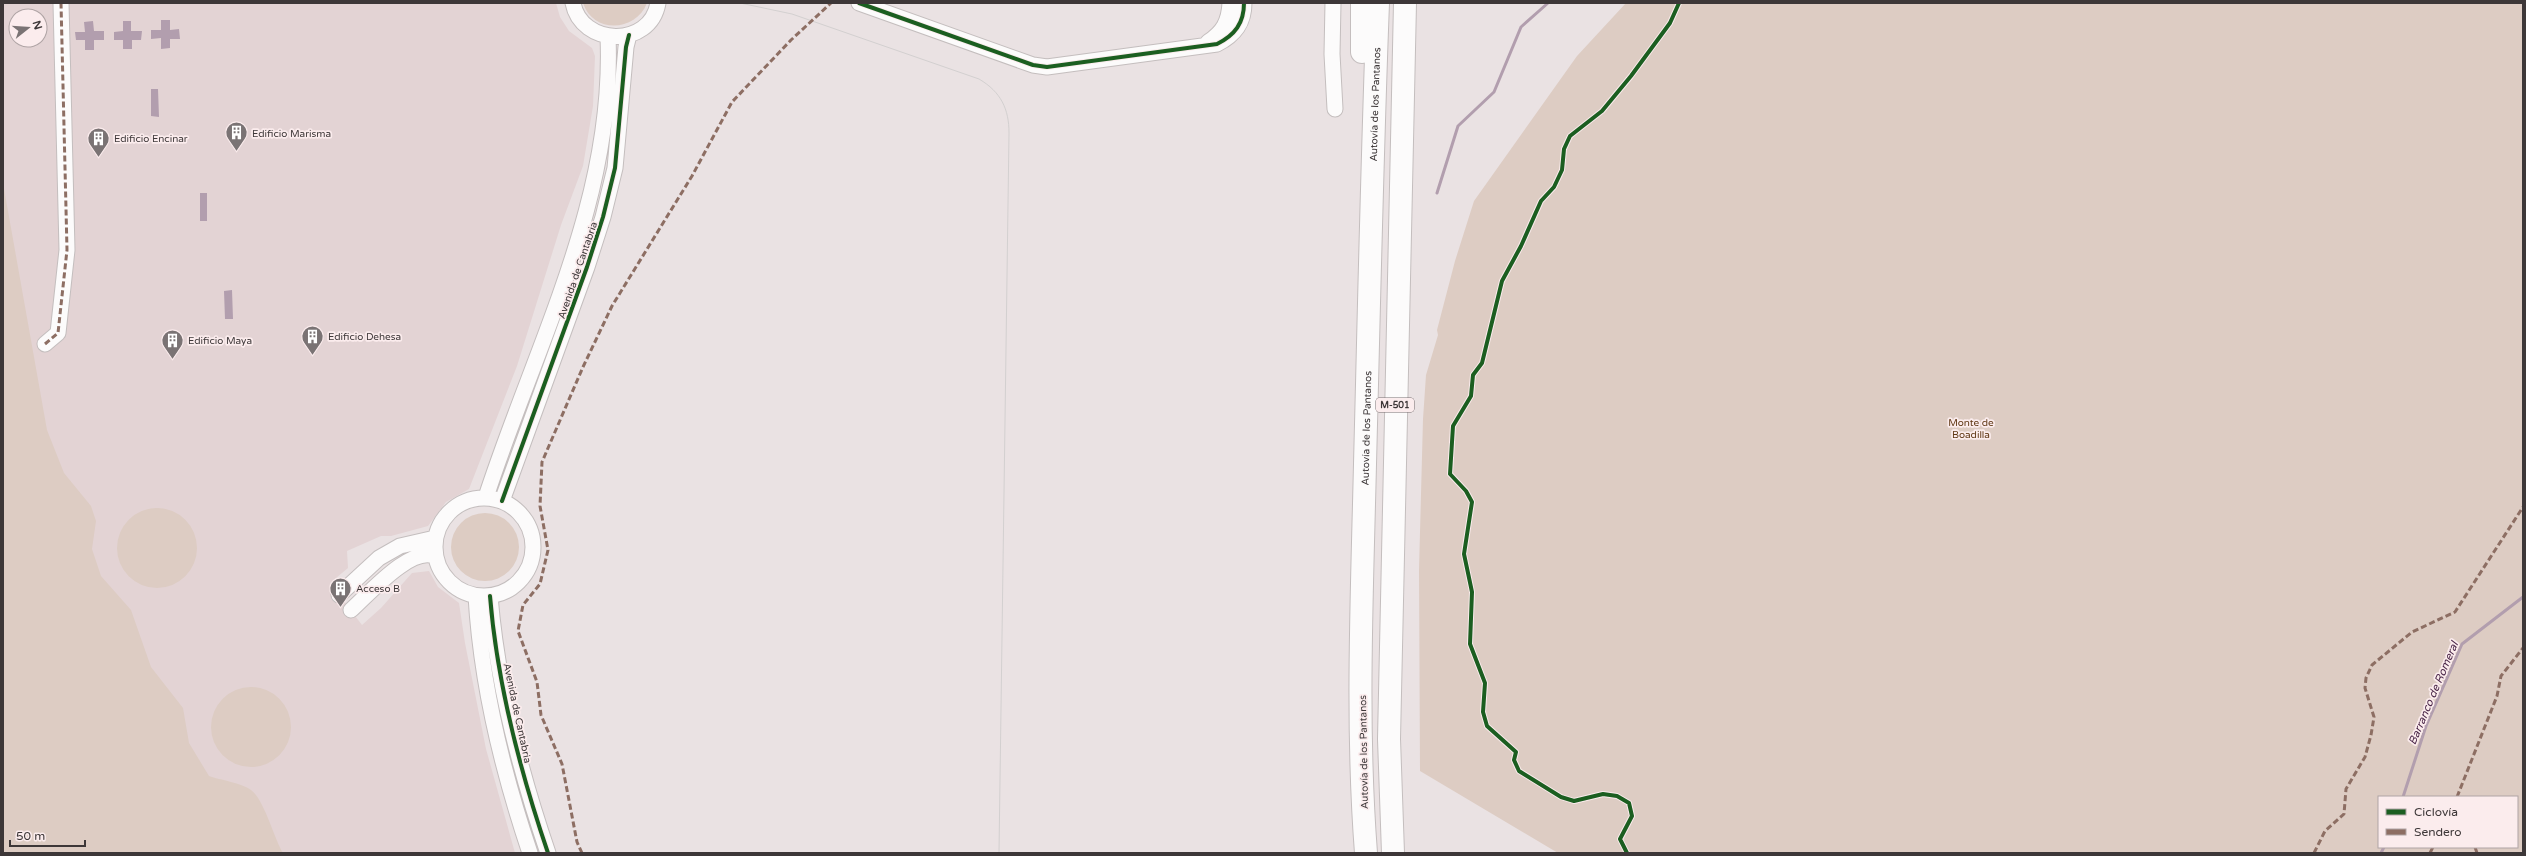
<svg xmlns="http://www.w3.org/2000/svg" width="2526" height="856" viewBox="0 0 2526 856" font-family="'Varela Round',sans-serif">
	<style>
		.built { fill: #e3d3d4; fill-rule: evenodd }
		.green { fill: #ddccc3; fill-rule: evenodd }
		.water { fill: #b29eae }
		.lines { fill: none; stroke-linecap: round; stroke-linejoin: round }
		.stream { stroke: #b29eae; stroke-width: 3 }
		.minor-casing { stroke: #c4bebe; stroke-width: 17 }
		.highway-casing { stroke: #c4bebe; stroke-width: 24 }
		.minor { stroke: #fcfbfb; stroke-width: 15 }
		.highway { stroke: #fcfbfb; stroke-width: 22 }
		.tram { stroke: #d3d0d0; stroke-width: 1 }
		.quiet { stroke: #8d6e63; stroke-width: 3; stroke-dasharray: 6 3; stroke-linecap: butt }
		.cycleway-casing { stroke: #fbeced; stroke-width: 6 }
		.cycleway { stroke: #1b5e20; stroke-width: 4 }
		.labels { text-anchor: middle; stroke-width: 3.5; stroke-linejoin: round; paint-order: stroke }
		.shield { fill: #fbeced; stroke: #766d6e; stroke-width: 1 }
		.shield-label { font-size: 9px; font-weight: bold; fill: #3d3738 }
		.street-label { font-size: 10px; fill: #3d3738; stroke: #fbeced }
		.poi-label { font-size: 10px; fill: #3d3738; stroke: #fbeced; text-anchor: start }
		.park-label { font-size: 10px; fill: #5f3714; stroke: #fbeced }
		.water-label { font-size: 11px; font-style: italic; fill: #4a2648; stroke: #fbeced }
	</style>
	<rect width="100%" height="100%" fill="#eae2e3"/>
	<path class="built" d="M3 3H556L560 17 569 31 592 48 595 56 593 106 583 166 561 225 517 366 469 489 446 502 428 526 391 536H381L347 551 348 568 330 583 362 625 381 608 412 573 429 571 438 587 459 603 465 643 486 749 515 853H3ZM16 16H40V40H16Z"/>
	<path class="green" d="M583 3H647C636 32 593 34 583 3Z
		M1626 3H2523V853H1558L1420 771 1419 570 1423 419 1426 375 1438 335 1437 330 1455 261 1474 201 1577 56ZM2379 797H2517V847H2379Z
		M3 183 47 430 64 473 91 506 96 521 92 549 101 576 131 610 151 667 183 708 189 743 209 776C220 780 242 783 251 790 264 799 274 838 283 853H3Z
		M117 548a40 40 0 1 1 80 0a40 40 0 1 1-80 0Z
		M451 547a34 34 0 1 1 68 0a34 34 0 1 1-68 0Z
		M211 727a40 40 0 1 1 80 0a40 40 0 1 1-80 0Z"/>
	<path class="water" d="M161 20H170V30L179 29 180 39H170V48L161 49V38L151 39V30H161Z
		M93 21 94 31H104V40H94V50H85V40H76L75 32H85L84 22Z
		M123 21H131V31H142L141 40H132V49H123V40H114V32L123 31Z
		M151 89H158L159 117 151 116Z
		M200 193H207V221H200Z
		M232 290 233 319H225L224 291Z"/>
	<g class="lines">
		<path class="stream" d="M1437 193 1458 126 1494 92 1521 27 1548 3
			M2403 797 2426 726 2462 644 2523 597
			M2381 853 2384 847"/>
		<defs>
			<path id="minor" d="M573 3C581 46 650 49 658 3
				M859 3 1033 65 1047 67 1217 44C1235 35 1244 23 1244 3
				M1333 3 1332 54 1335 109
				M1208 42C1223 32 1229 22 1230 3
				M45 344 58 333 67 250 61 3
				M486 497C535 346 615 200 608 37
				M435 547a49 49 0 1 1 98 0a49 49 0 1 1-98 0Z
				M502 501 587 267 603 217 615 168 626 47 629 35
				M339 595 379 558 400 546 435 538
				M476 596C481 683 502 770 530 853
				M490 596C497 683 520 771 548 853
				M351 610C368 595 412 544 436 557"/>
			<g id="highway">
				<path d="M1362 3V52"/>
				<path id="s1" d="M1366 853C1356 724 1362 594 1365 464 1369 310 1372 157 1378 3"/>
				<path d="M1393 853 1389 739 1405 3"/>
			</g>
		</defs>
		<use href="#minor" class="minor-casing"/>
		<use href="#highway" class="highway-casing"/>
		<use href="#minor" class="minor"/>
		<use href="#highway" class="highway"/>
		<path class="tram" d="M740 3 792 14 979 79C1001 92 1009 109 1009 133L999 853"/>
		<path class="quiet" d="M45 344 58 333 67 250 61 3
			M2457 797 2497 696 2501 676 2523 648
			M2475 847 2477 853
			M582 853 577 842 562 764 541 715 537 682 518 631 523 605 540 584 548 550 540 506 542 462 583 367 612 306 692 176 732 102 791 40 831 3
			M2314 853 2325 831 2344 814 2346 789 2365 757 2371 735 2374 717 2365 688 2366 678 2372 665 2412 632 2455 612 2523 507
			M2430 853 2433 847"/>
		<defs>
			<path id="cycleway" d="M859 3 1033 65 1047 67 1217 44C1235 35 1244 23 1244 3
				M502 501 587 267 603 217 615 168 626 47 629 35
				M490 596C497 683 520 771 548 853
				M1627 853 1620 839 1632 816 1629 803 1617 796 1603 794 1574 801 1561 797 1519 771 1514 760 1516 752 1487 726 1483 712 1485 683 1470 644 1472 592 1464 554 1472 502 1466 491 1450 474 1453 426 1471 396 1473 375 1482 363 1502 281 1521 246 1541 201 1554 187 1562 170 1564 149 1570 136 1602 111 1631 76 1670 23 1679 3"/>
		</defs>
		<use href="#cycleway" class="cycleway-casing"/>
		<use href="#cycleway" class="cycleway"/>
	</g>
	<defs>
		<symbol id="building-pin" viewBox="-11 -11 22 30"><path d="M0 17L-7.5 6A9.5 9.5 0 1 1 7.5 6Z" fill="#7a7374" stroke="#fbeced"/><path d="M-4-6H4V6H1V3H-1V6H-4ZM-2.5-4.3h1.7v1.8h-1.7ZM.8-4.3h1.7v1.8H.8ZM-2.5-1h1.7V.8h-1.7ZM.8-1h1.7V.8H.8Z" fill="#fff"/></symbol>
	</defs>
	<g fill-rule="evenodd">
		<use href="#building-pin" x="224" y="120" width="25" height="34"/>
		<use href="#building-pin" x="86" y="126" width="25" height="34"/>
		<use href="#building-pin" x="300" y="324" width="25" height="34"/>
		<use href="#building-pin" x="160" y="328" width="25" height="34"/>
		<use href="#building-pin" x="328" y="576" width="25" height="34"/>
	</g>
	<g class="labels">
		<rect class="shield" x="1376" y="398" width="38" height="14" rx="3"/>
		<g class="shield-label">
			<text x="1395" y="408">M-501</text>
		</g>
		<g class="street-label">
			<text dy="4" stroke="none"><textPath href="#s1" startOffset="749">Autovía de los Pantanos</textPath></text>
			<text transform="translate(577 270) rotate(-71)" y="4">Avenida de Cantabria</text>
			<text dy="4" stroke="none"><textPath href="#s1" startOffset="425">Autovía de los Pantanos</textPath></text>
			<text transform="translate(518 713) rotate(78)" y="4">Avenida de Cantabria</text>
			<text transform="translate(1363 752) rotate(-91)" y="4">Autovía de los Pantanos</text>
		</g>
		<g class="poi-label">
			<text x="252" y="137">Edificio Marisma</text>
			<text x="114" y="142">Edificio Encinar</text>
			<text x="328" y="340">Edificio Dehesa</text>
			<text x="188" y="344">Edificio Maya</text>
			<text x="356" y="592">Acceso B</text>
		</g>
		<g class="park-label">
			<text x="1971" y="426">Monte de<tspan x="1971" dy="12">Boadilla</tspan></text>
		</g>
		<g class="water-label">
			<text transform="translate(2433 693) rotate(-67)" y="4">Barranco de Romeral</text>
		</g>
	</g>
	<rect width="2526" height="856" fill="none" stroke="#3d3738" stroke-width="8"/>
	<rect x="2378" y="796" width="140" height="52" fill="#fbeced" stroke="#afa4a5"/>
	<rect x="2386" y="809" width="20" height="6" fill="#1b5e20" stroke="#afa4a5"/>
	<text x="2414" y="816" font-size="12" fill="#3d3738">Ciclovía</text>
	<rect x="2386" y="829" width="20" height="6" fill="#8d6e63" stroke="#afa4a5"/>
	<text x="2414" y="836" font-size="12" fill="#3d3738">Sendero</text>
	<g transform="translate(28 28) rotate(73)"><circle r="19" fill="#fbeced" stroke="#afa4a5"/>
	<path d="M0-3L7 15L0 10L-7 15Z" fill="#7a7374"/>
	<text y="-6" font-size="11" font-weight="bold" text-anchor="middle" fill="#3d3738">N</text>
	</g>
	<path d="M10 840v6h75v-6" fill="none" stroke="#3d3738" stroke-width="2"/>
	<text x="16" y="840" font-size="12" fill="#3d3738" stroke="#fbeced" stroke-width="3" paint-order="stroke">50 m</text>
</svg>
